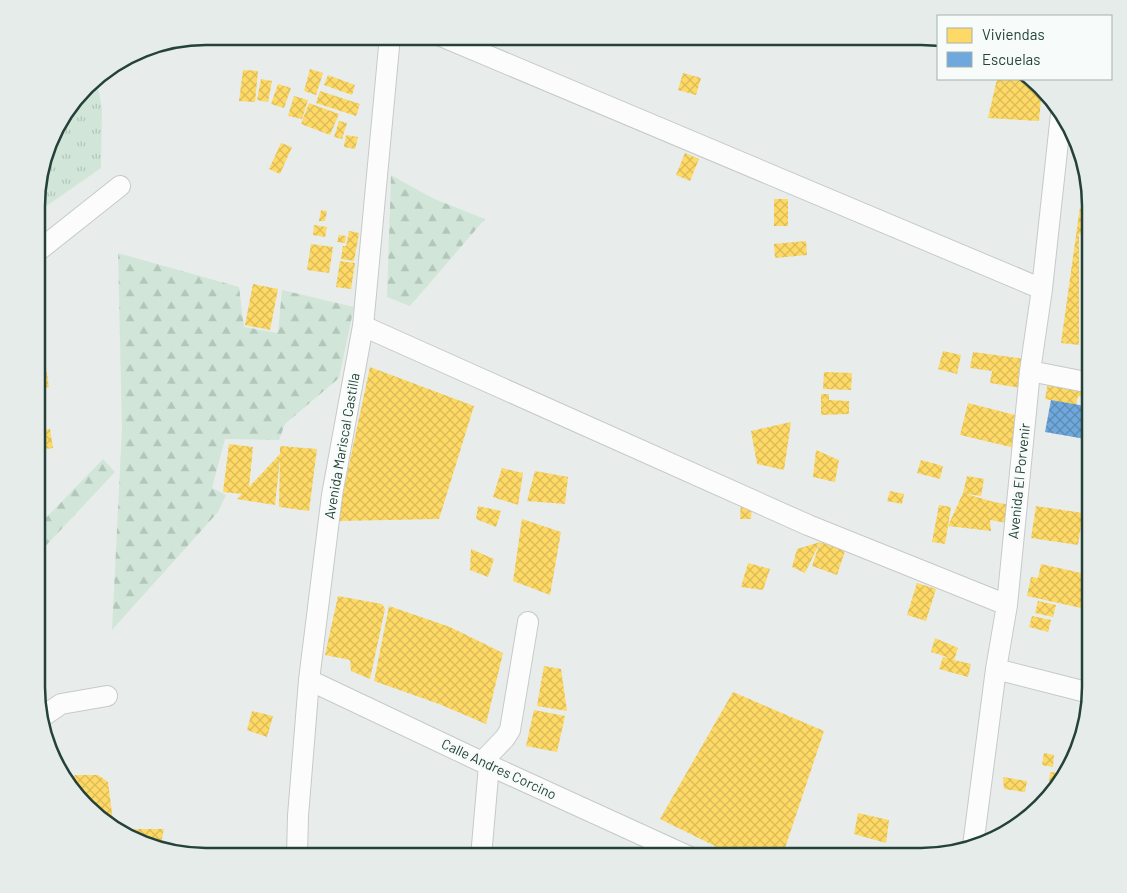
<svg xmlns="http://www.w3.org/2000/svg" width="1127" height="893" viewBox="0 0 1127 893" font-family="Barlow,sans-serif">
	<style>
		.grass { fill: url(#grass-tufts) }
		.forest { fill: url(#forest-firs) }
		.homes { fill: url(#homes-cross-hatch) }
		.schools { fill: url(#schools-cross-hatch) }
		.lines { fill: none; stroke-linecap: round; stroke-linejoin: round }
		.minor-casing { stroke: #c5cac8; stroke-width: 22 }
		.minor { stroke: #fcfcfc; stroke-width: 20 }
		.labels { text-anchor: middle; stroke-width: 5; stroke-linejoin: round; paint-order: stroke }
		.street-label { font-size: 14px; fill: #24423a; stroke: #f7fbf9 }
		.rim { fill: none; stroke: #24423a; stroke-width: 2.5 }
	</style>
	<defs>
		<pattern id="grass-tufts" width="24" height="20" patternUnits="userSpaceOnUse" patternTransform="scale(1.25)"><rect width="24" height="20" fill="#d1e6d8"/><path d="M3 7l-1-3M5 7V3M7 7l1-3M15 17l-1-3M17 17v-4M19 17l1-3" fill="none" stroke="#b3c6ba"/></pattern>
		<pattern id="forest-firs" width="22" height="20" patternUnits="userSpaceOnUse" patternTransform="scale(1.25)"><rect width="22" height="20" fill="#d1e6d8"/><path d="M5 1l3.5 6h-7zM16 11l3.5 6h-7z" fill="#b3c6ba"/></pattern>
		<pattern id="homes-cross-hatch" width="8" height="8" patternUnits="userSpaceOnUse" patternTransform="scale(1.25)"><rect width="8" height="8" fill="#ffd966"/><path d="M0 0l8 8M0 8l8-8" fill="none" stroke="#dabb59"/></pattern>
		<pattern id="schools-cross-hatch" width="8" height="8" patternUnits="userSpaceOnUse" patternTransform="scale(1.25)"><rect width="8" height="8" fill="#6fa8dc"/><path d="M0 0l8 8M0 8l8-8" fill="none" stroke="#5b8ab3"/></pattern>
	</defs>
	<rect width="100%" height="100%" fill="#e8edeb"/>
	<path class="grass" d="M96 77 102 108 101 168 38 212V183L59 121Z"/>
	<path class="forest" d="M391 175 432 198 485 219 410 306 387 297Z
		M118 253 239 287 244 327 278 333 282 290 354 307 339 378 285 424 279 440 225 439 212 488 226 495 218 512 112 630 122 428Z
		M103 459 115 472 37 555V527Z"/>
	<path class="homes" d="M310 69 323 73 316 95 304 91Z
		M243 70 258 71 255 102 239 101Z
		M683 73 701 78 696 95 678 90Z
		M328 75 355 85 352 95 324 85Z
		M261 79 272 81 268 102 257 100Z
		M997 79H1033L1042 89 1039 121 988 118Z
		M278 84 291 88 284 108 271 104Z
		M320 91 360 104 356 116 316 103Z
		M294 96 308 100 302 119 288 116Z
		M309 103 339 114 330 135 301 124Z
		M339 121 347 123 342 139 334 137Z
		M346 135 358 137 355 149 344 147Z
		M281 143 292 147 280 174 269 169Z
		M685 153 699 159 690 181 676 175Z
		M774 199H788V226H774Z
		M1080 207 1083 217 1091 218V236L1079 234V345L1061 343Z
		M321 210 327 211 325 221H319Z
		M314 225 327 227 325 237 313 235Z
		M349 231 359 233 354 261 341 259 343 246H346Z
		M339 235 346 236 345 243 337 242Z
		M806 241 807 255 775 258 774 244Z
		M311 244 333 247 329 273 307 270Z
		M340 261 355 263 351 289 336 287Z
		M253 284 278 289 270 330 245 325Z
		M943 351 961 355 957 374 938 369Z
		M973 352 1026 359 1022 388 990 383 992 371 970 368Z
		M44 353 49 387 38 389 37 354Z
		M370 367 474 406 439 519 337 521Z
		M824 372 852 373 851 390 823 389Z
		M1049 377 1091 385V398L1078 396 1076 405 1045 399Z
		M821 394H829V400L849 401V414L821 415Z
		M968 403 1023 417 1015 448 960 435Z
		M791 422 784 470 757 464 751 431Z
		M50 429 53 448 38 450 37 431Z
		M229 444 253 447 249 487 280 454V446L317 449 309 511 279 507 280 458 275 505 237 499 242 494 223 492Z
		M816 450 839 460 835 482 813 477Z
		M921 460 943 466 940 479 917 473Z
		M502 468 523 473 518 505 493 497Z
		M535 471 568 477 565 504 527 501Z
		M967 476 984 479 981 496 966 494 994 502 1010 505 1007 523 990 520 991 531 948 526 945 544 932 542 939 505 951 507 948 526 963 493Z
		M890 491 904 494 902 504 887 501Z
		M741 501 752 502 751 519H740Z
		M478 506 501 511 496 527 476 519Z
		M1036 506 1083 513 1078 545 1031 538Z
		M522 519 561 532 550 595 513 581Z
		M820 542 805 573 792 567 797 549Z
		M820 542 845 551 837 575 812 566Z
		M471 549 494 559 488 577 470 570Z
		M748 563 770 569 763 590 741 587Z
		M1041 564 1090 575V610L1027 596 1031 577 1038 578Z
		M917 583 936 589 926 621 907 615Z
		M338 596 382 604 385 609 370 679 351 671 350 660 325 655Z
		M1038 601 1056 605 1053 617 1035 613Z
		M389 606 450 627 503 653 486 724 439 704 374 681Z
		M1032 616 1051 620 1048 632 1029 627Z
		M935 638 958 648 954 660 971 664 968 677 939 669 943 657 950 658 931 652Z
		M544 666 561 669 567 711 537 706Z
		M733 692 824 731 782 857H737L660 819Z
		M534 710 565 716 557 752 526 746Z
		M252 711 273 716 267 737 247 730Z
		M1044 753 1054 755 1053 767 1042 765Z
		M1050 772 1062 773V778L1059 783 1049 782Z
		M75 775H98L108 782 113 821 105 822 94 815 70 783Z
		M1003 777 1027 781 1025 792 1004 789Z
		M858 813 889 820 886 843 854 834Z
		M998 827 1008 828 998 836Z
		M132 829H164L160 848 141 844 131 838Z
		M261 847 278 856H257Z"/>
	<path class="schools" d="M1051 400 1091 407V440L1045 432Z
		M653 841 676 857H627L628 853H648Z"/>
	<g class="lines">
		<defs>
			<path id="minor" d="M441 36 1042 289
				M38 251 120 186
				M363 326 808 525 1007 605
				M1030 371 1091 383
				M996 669 1090 693
				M309 680 482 762 690 857
				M42 717 61 704 107 696
				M482 762 505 738 510 730 528 622
				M973 846 996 669 1007 605 1030 371 1042 289 1061 114
				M297 856 298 816 309 680 332 495 363 326 390 36
				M481 857 489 765"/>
		</defs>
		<use href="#minor" class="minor-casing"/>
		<use href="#minor" class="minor"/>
	</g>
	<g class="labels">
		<g class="street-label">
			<text transform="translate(342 446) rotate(-80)" y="5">Avenida Mariscal Castilla</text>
			<text transform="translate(1019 481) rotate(-84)" y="5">Avenida El Porvenir</text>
			<text transform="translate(499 769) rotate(25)" y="5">Calle Andres Corcino</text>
		</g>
	</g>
	<path d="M0 0H1127V893H0ZM206 45H921A161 161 0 0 1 1082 206V687A161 161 0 0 1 921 848H206A161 161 0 0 1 45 687V206A161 161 0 0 1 206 45Z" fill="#e6ecea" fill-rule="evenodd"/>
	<path class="rim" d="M206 45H921A161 161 0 0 1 1082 206V687A161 161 0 0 1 921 848H206A161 161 0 0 1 45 687V206A161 161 0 0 1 206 45Z"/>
	<rect x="937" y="15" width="175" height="65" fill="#f7fbf9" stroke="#a3b1ad"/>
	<rect x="947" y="28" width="25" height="15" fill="#ffd966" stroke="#a3b1ad"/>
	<text x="982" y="40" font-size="15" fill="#24423a">Viviendas</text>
	<rect x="947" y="52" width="25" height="15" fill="#6fa8dc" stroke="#a3b1ad"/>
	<text x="982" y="65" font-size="15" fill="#24423a">Escuelas</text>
</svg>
